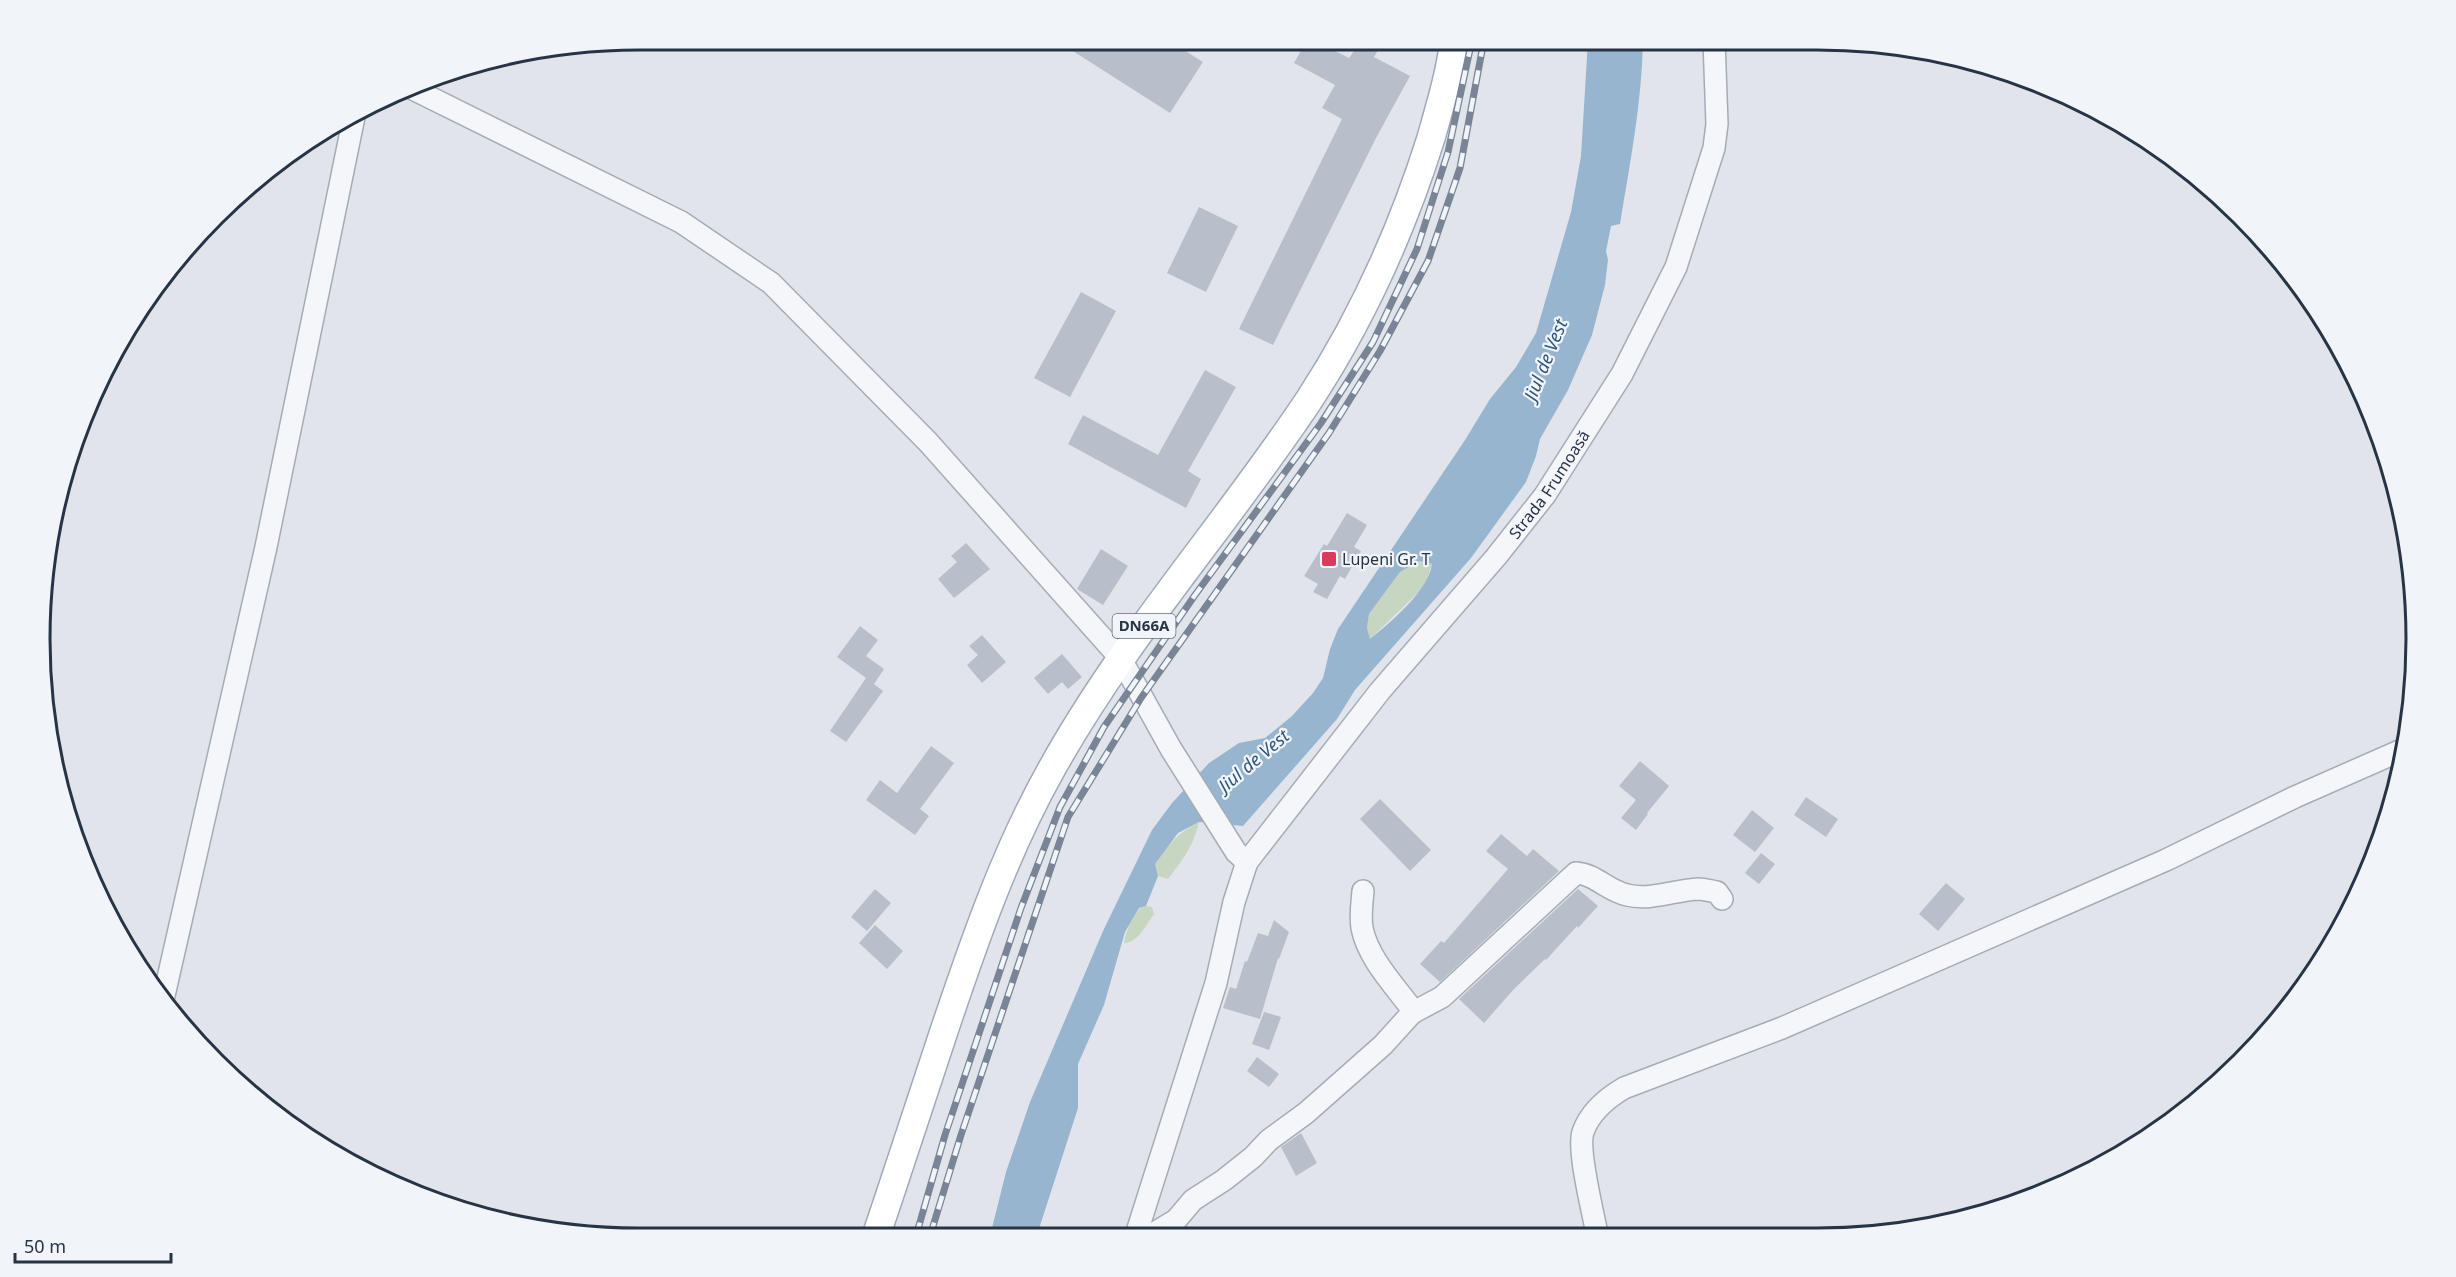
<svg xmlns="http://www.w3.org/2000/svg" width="2456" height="1277" viewBox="0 0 2456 1277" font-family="'Noto Sans',sans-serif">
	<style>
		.green { fill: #c7d6c1 }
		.water { fill: #98b5cf; fill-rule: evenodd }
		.building { fill: #b8bfca }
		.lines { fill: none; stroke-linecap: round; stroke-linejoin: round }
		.minor-casing { stroke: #a5acb6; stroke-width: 24 }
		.major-casing { stroke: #9faab8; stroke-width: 30 }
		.minor { stroke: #f4f6f9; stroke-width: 21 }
		.major { stroke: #fff; stroke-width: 27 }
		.rail-casing { stroke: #798596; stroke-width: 7 }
		.rail { stroke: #f1f4f8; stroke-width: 4.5; stroke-dasharray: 14; stroke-linecap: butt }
		.poi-dot { fill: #dc3a5a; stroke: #f1f4f8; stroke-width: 2 }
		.labels { text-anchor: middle; stroke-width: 4.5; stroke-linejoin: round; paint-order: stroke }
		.shield { fill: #f1f4f8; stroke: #646e7b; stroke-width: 1.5 }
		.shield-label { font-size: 15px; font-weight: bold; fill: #273445 }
		.street-label { font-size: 16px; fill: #273445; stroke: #f1f4f8 }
		.poi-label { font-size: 16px; fill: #273445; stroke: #f1f4f8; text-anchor: start }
		.water-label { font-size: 18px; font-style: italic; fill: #2d557d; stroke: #f1f4f8 }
		.rim { fill: none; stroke: #273445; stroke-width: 3 }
	</style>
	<rect width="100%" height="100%" fill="#e1e5eb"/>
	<path class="green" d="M1419 561 1432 564 1425 586 1370 639 1367 628 1369 614 1400 572Z
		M1199 822C1193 847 1184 858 1168 879L1158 876 1155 864C1169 844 1177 834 1199 822Z
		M1146 906 1152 907 1154 914C1146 925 1138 943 1124 943 1126 930 1132 919 1140 908Z"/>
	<path class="water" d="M1588 40H1643C1642 102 1630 163 1620 224L1611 226 1606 251 1608 260 1605 285 1592 335 1568 390 1540 439 1536 456 1526 482 1471 558 1355 690 1337 719 1243 826 1199 822 1178 833 1155 864 1158 876 1146 906 1139 908 1125 932 1104 1005 1078 1064V1108L1037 1235 990 1236 1006 1172 1030 1102 1103 931 1152 830 1172 803 1209 763 1239 743 1265 738 1292 716 1313 693 1323 678 1330 649 1338 629 1465 440 1490 399 1516 367 1536 333 1571 212 1581 156ZM1419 561 1432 564C1429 590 1390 623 1370 639L1367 628 1369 614 1400 572Z"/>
	<path class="building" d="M1054 39 1168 40 1203 62 1170 113Z
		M1307 40H1313L1349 58 1362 40H1384L1374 57 1410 76 1376 138 1273 345 1239 329 1342 119 1322 108 1335 85 1294 63Z
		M1199 207 1238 226 1206 292 1167 273Z
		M1081 292 1116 311 1070 397 1034 378Z
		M1205 370 1236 387 1188 471 1201 479 1186 508 1068 444 1083 415 1158 455Z
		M1347 513 1367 525 1354 547 1361 551 1345 579 1340 576 1327 599 1313 592 1318 584 1304 576 1324 544 1327 546Z
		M966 543 990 569 954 598 938 579 957 562 951 556Z
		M1101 549 1128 566 1103 605 1077 589Z
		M860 626 878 640 866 656 884 669 874 684 883 691 846 742 830 731 866 678 837 657Z
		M982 635 1006 662 982 683 967 665 978 655 969 646Z
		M1062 654 1082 677 1068 689 1062 682 1048 694 1034 678Z
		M931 746 954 763 920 809 929 816 915 835 866 800 880 780 897 793Z
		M1640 761 1669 786 1647 813 1648 814 1636 830 1621 818 1636 800 1619 786Z
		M1806 797 1838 819 1826 837 1794 815Z
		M1380 799 1431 850 1410 871 1360 819Z
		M1752 810 1774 828 1755 852 1733 835Z
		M1501 834 1527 856 1533 849 1559 871 1440 982 1420 964 1441 941 1444 943 1508 869 1486 851Z
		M1761 853 1775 864 1759 884 1745 873Z
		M1946 883 1965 899 1938 931 1919 914Z
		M875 889 891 903 867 931 851 917Z
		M1578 889 1598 906 1578 928 1577 926 1546 960 1545 959 1514 989 1484 1023 1459 999Z
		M1274 920 1289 932 1279 959 1278 958 1260 1019 1223 1008 1230 987 1236 989 1245 961 1247 962 1258 933 1268 936Z
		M875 925 903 951 887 969 859 943Z
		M1264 1012 1281 1017 1269 1050 1252 1044Z
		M1257 1057 1279 1074 1269 1087 1247 1071Z
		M1301 1133 1317 1163 1296 1176 1281 1147Z"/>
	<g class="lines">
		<defs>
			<g id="minor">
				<path d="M409 87 681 222 771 283 928 442 1121 659 1171 749 1236 852 1247 862 1234 902 1216 983 1136 1235"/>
				<path id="s1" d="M1247 862 1380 691 1496 557 1545 495 1622 374 1676 267 1714 148 1717 124 1714 40"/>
				<path d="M1363 891C1362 903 1360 916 1362 928 1368 959 1396 987 1414 1012"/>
				<path d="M163 1000 266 547 355 112"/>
				<path d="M1597 1234C1593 1212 1577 1150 1583 1132 1590 1112 1607 1098 1624 1088L1782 1028 2166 860 2295 797 2404 749"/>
				<path d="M1151 1235 1176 1220 1193 1200 1224 1180 1253 1157 1269 1140 1306 1113 1383 1045 1412 1013 1442 997 1576 873C1596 874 1607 891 1627 895 1650 901 1675 890 1698 889 1704 889 1711 891 1717 892L1722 899"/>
			</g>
			<path id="major" d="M876 1236C899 1168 921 1100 944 1031 974 942 1005 852 1051 770 1124 638 1226 525 1309 400 1362 319 1402 230 1431 138 1440 106 1450 73 1454 40"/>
		</defs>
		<use href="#minor" class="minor-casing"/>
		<use href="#major" class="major-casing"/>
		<use href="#minor" class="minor"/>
		<use href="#major" class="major"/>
		<defs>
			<path id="rail" d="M916 1236 945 1135 1021 908 1060 807 1104 727 1195 595 1321 423 1373 342 1417 249 1448 152 1472 40
				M930 1236 961 1135 1068 817 1141 698 1329 433 1380 351 1428 261 1460 168 1484 40"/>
		</defs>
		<use href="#rail" class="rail-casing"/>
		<use href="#rail" class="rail"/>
	</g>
	<rect class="poi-dot" x="1321" y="551" width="16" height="16" rx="3"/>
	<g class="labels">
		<rect class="shield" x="1112.5" y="614" width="63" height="24" rx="4.5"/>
		<g class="shield-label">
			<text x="1144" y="631">DN66A</text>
		</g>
		<g class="street-label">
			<text dy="6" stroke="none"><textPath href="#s1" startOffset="484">Strada Frumoasă</textPath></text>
		</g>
		<g class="poi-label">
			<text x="1342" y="565">Lupeni Gr. T</text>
		</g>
		<g class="water-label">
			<text transform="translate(1546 360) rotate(-68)" y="6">Jiul de Vest</text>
			<text transform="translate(1254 761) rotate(-40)" y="6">Jiul de Vest</text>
		</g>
	</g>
	<path d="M0 0H2456V1277H0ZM639 50H1817A589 589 0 0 1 2406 639V639A589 589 0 0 1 1817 1228H639A589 589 0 0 1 50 639V639A589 589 0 0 1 639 50Z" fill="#f1f4f8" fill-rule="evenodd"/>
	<path class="rim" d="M639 50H1817A589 589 0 0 1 2406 639V639A589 589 0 0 1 1817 1228H639A589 589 0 0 1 50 639V639A589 589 0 0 1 639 50Z"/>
	<path d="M15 1253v9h156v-9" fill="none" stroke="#273445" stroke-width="3"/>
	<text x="24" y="1253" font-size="18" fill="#273445" stroke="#f1f4f8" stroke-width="4.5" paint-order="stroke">50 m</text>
</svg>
